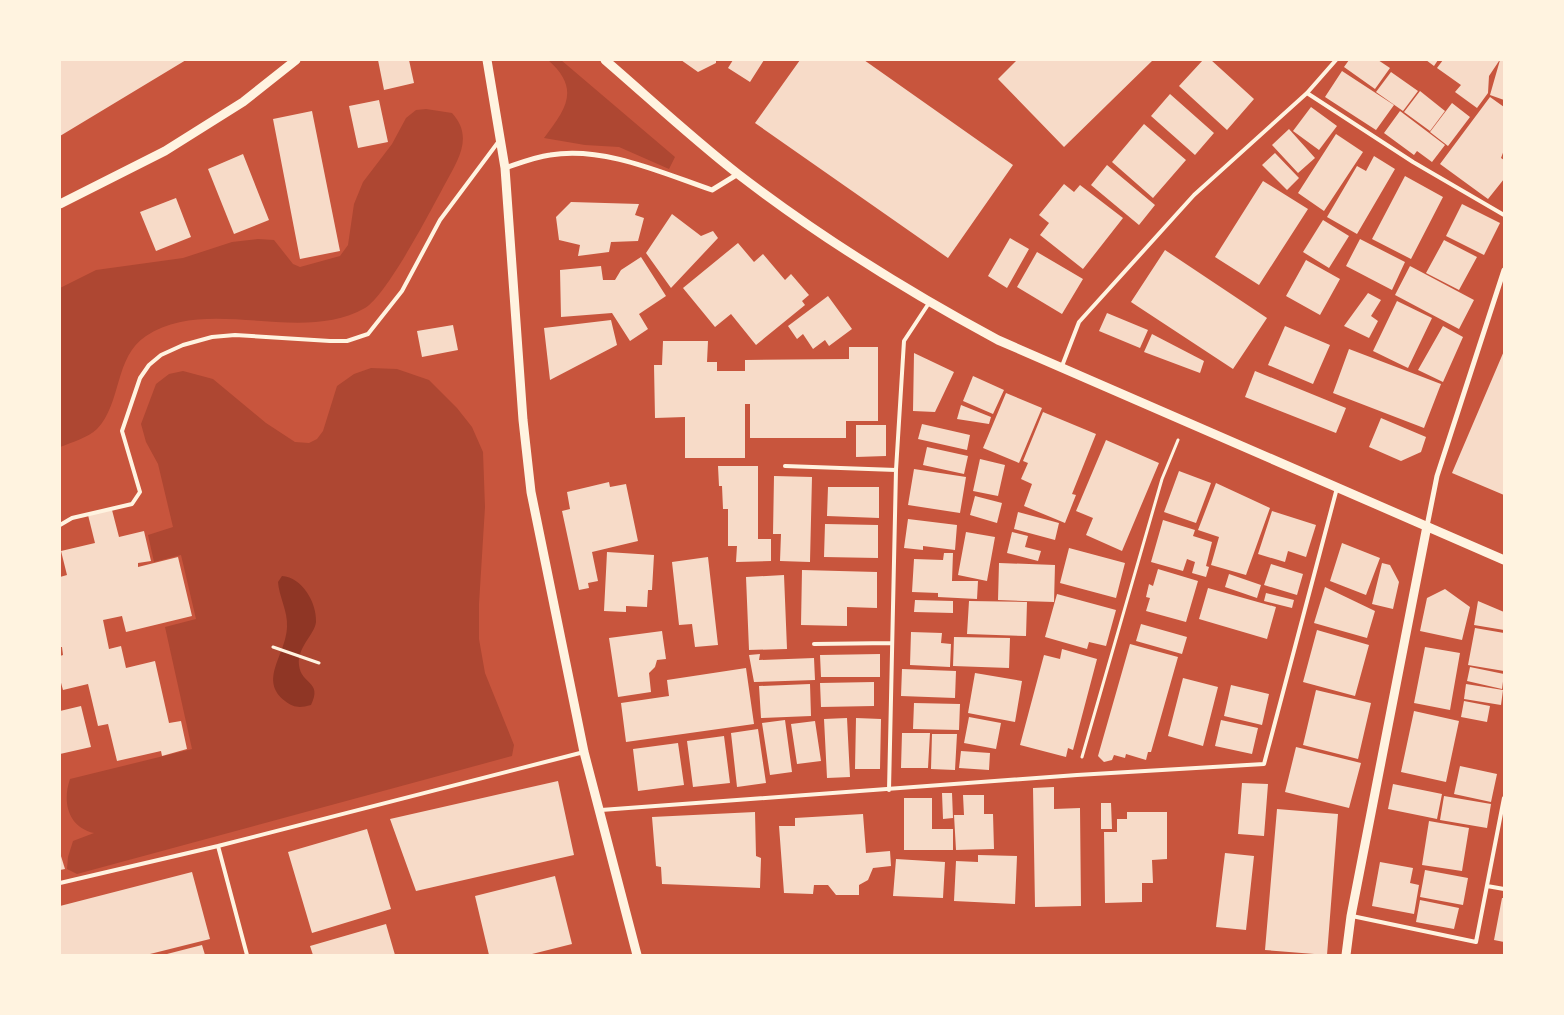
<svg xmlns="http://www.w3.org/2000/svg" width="1564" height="1015" viewBox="0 0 1564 1015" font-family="'Golos Text',sans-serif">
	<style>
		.green { fill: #ae4732 }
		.water { fill: #8f3625 }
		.building { fill: #f7dbc8 }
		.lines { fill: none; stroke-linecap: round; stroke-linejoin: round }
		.path { stroke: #fff3e0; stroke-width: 3 }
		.service { stroke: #fff3e0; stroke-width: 4 }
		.minor { stroke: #fff3e0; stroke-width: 5 }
		.tertiary { stroke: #fff3e0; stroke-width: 9 }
	</style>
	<rect width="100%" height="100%" fill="#c8553d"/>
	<path class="green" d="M548 60H561L675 157 669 169 619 147 585 145 544 138C566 109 581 89 548 60Z
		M426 109 452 113C474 137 458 160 445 184 431 210 387 295 365 308 300 345 208 295 146 336 114 357 122 403 97 429 87 438 73 442 60 447V288L96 270 183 258 232 242 258 239 274 240 293 264 300 267 340 256 348 245 354 204 363 182 392 144 406 118 416 110Z
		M371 368 397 369 429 380 457 408 472 427 483 452 485 507 479 604V639L485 673 514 745 512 756 77 874 67 869 68 857 73 841 94 833C68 827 62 802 70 779L192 749 165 627 196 619 181 555 154 562 148 535 173 527 158 464 146 442 141 424 156 384 169 374 183 371 213 379 266 423 295 442 309 443 317 439 323 431 337 386 354 374Z"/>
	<path class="water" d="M282 576C302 577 317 603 316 622 315 634 297 647 299 665 301 685 323 681 311 705 300 708 294 708 285 701 258 680 286 655 287 627 288 611 279 597 278 582Z"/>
	<path class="building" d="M60 60H186L60 136Z
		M378 60H409L414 83 384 90Z
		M681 60H716V63L698 72Z
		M733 60H764L750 82 728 68Z
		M800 60H864L1013 165 948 258 755 123Z
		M1017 60H1153L1064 147 998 79Z
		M1203 60H1211L1254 99 1227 130 1179 86Z
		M1349 60H1378L1390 68 1375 89 1344 67Z
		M1426 60H1438L1434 66Z
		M1443 60 1499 61 1489 76 1488 93 1477 108 1455 92 1461 85 1437 68Z
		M1500 60H1504V100L1490 95Z
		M1342 71 1394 105 1376 130 1325 97Z
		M1391 72 1418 91 1403 111 1376 92Z
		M1420 91 1445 111 1430 131 1404 112Z
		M1170 94 1214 133 1195 155 1151 116Z
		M1490 97 1504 107V150L1501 158 1504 160V179L1488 199 1440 164Z
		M379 100 388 142 358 148 349 106Z
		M1452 103 1470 117 1448 146 1430 132Z
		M1311 107 1337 126 1319 150 1293 131Z
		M312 111 340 251 300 259 273 119Z
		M1400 111 1445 145 1432 162 1417 151 1414 155 1384 133Z
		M1144 124 1186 160 1153 198 1112 162Z
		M1289 129 1315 158 1298 173 1272 145Z
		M1336 134 1363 152 1324 211 1298 193Z
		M1275 153 1299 178 1287 190 1262 165Z
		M243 154 269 220 234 234 208 169Z
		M1374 156 1395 169 1357 234 1327 217 1357 166 1366 171Z
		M1107 165 1155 205 1139 225 1091 185Z
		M1405 176 1443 197 1411 259 1372 239Z
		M1263 181 1308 209 1259 285 1215 257Z
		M1064 184 1074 192 1080 185 1123 218 1083 269 1040 235 1049 223 1039 215Z
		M176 198 191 237 156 251 140 212Z
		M571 202 639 204 635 215 644 218 638 241 611 242 609 252 578 256 580 245 559 240 556 217Z
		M1462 204 1500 223 1484 255 1446 236Z
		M672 214 701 236 713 231 718 238 671 288 646 253Z
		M1323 220 1349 236 1329 268 1303 252Z
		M1010 238 1029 249 1007 288 988 276Z
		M1360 239 1405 262 1392 290 1346 266Z
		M1444 240 1477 257 1459 290 1426 273Z
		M738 243 754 262 763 254 785 280 791 274 809 295 802 301 805 305 756 345 731 314 715 327 683 288Z
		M1165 250 1267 318 1233 369 1131 302Z
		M1037 252 1083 279 1062 314 1017 287Z
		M641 257 666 296 639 314 648 329 630 341 612 313 561 317 560 270 601 266 603 280H615L621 270Z
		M1306 260 1340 279 1320 315 1286 296Z
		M1410 266 1474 300 1459 329 1395 295Z
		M1368 293 1381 300 1371 316 1378 321 1369 338 1344 326Z
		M828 296 852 329 829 346 825 340 813 349 803 334 797 339 788 326Z
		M1397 301 1432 318 1408 368 1373 351Z
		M1107 313 1148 330 1140 348 1099 331Z
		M611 320 617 345 550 380 544 328Z
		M453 325 458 350 422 357 417 331Z
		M1285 326 1330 345 1313 384 1268 365Z
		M1443 326 1463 337 1443 382 1418 370Z
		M1152 334 1204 361 1200 373 1144 352Z
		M663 341H708L707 362H717V371H745V360L849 359V347H878V421H846V438H750V404H745V458H685V417L655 418 654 365H662Z
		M1349 349 1441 384 1424 428 1333 393Z
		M1504 351V495L1452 473Z
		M914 353 954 372 935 412 913 411Z
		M1255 371 1346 408 1336 433 1245 397Z
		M973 376 1004 390 993 414 963 401Z
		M1006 393 1042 408 1019 463 983 448Z
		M961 405 991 417 989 424 957 419Z
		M1043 412 1096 434 1072 494 1076 495 1065 523 1024 506 1032 484 1021 479 1028 463 1023 461Z
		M1381 418 1426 437 1421 452 1401 461 1369 447Z
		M922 424 970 435 967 450 918 439Z
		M856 425H886V456L856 457Z
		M1106 440 1159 463 1122 551 1086 535 1093 518 1076 511Z
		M927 447 968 456 964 474 923 465Z
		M980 459 1005 465 998 496 973 491Z
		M718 466H758V539H771V561L736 562 737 546H728V509H723L722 486H719Z
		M914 469 966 477 960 513 908 505Z
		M1179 471 1211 483 1196 523 1164 512Z
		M774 476 812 477 810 562 780 561 781 534H773Z
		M609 482 610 487 626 484 638 541 592 552 598 581 588 583 589 588 579 590 562 511 570 509 567 492Z
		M1216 483 1270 508 1246 575 1211 565 1219 537 1198 530Z
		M828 487H879V518L827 516Z
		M975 496 1002 503 997 523 970 515Z
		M112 510 119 537 144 531 151 561 138 563V567L178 557 192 616 126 632 122 616 103 620 109 649 121 646 126 668 155 661 169 723 181 721 187 749 162 756 161 751 117 761 108 724 98 726 88 684 63 690 60 679V656L63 655 62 647H60V577L67 575 61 551 95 543 88 515Z
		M1272 511 1316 525 1306 557 1288 551 1285 562 1258 554Z
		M1018 512 1059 523 1055 540 1014 529Z
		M908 519 957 525 955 550 923 546V550L904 548Z
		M1163 520 1195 530 1193 536 1212 542 1206 566 1209 567 1206 577 1192 573 1195 562 1187 559 1183 571 1151 562Z
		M825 524 878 525V558L824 557Z
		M966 532 995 537 987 581 958 575Z
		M1012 532 1028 536 1025 547 1041 551 1038 561 1007 553Z
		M1342 543 1380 558 1366 595 1330 581Z
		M1069 548 1125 563 1116 598 1060 583Z
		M607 552 654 555 652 590H648L647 607 626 606V612L604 611Z
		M944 553H953L952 581H978L977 599 938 597V593L912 592 914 559 943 560Z
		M708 557 718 645 695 647 692 624 679 625 672 562Z
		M999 563 1055 565 1054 602 998 600Z
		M1382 563 1390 565 1399 582 1393 609 1372 604Z
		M1271 564 1303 574 1297 595 1264 585Z
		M1158 569 1198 581 1186 622 1146 611 1150 598 1146 597 1149 584 1153 586Z
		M802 570 877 572V608L847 607V626L801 625Z
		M1229 574 1261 585 1257 598 1225 587Z
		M784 575 787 649 749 650 746 577Z
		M1325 587 1375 611 1367 638 1314 623Z
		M1208 588 1276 607 1267 639 1199 619Z
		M1445 589 1470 607 1462 640 1420 631 1427 598Z
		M1266 593 1294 600 1292 608 1264 601Z
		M1057 594 1116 610 1106 646 1089 642 1087 649 1045 637Z
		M915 600 953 601V613L914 612Z
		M969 601 1027 602 1026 636 967 634Z
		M1478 601 1504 612V630L1474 625Z
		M1141 624 1187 637 1182 654 1136 641Z
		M1475 628 1504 633V671L1468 665Z
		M1317 630 1369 645 1355 696 1303 682Z
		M662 631 666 659 657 660 655 667 649 673 651 692 618 697 609 638Z
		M911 632 942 633 941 643 951 644 950 667 910 665Z
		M954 637 1010 638 1009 668 953 666Z
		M1130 644 1178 657 1151 752H1148L1146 760 1126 754 1125 758 1114 755 1112 760 1104 762 1098 756Z
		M1425 647 1460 653 1450 710 1414 703Z
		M1062 649 1097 659 1073 750 1068 748 1066 757 1020 745 1044 655 1060 659Z
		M760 654 759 660 814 658 815 680 754 682 749 655Z
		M880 654V677H821L820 655Z
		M1470 667 1504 674 1502 689 1467 681Z
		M746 668 754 724 626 742 621 703 669 696 667 680Z
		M902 669 956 671 955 698 901 696Z
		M975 673 1022 681 1015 722 968 713Z
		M1183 678 1218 687 1203 746 1168 736Z
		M874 682V706L821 707 820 683Z
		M810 684 811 716 761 718 759 686Z
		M1466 684 1503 690 1501 705 1464 699Z
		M1231 685 1269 694 1262 725 1224 716Z
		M1316 690 1371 703 1358 759 1303 745Z
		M1464 701 1490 706 1487 722 1461 717Z
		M914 703 960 704 959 730 913 729Z
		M81 706 91 747 60 754V711Z
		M1414 711 1459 721 1446 782 1401 772Z
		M969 717 1001 723 996 749 964 743Z
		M847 718 850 777 827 778 824 719Z
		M856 718 881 719 880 769H855Z
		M785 720 792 772 770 775 762 723Z
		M1221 720 1258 728 1252 754 1215 746Z
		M815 721 821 761 797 764 791 724Z
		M758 729 766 783 737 787 731 733Z
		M902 733H930L928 768H901Z
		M932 734H957L955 770 931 769Z
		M724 736 730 783 693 787 687 741Z
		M678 743 684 785 638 791 633 749Z
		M1296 747 1361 763 1349 808 1285 792Z
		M961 751 990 753 989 770 959 768Z
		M1460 766 1497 774 1491 802 1454 794Z
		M558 781 574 855 416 891 390 819Z
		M1242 783 1268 784 1264 836 1238 834Z
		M1393 784 1442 794 1437 819 1388 809Z
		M1054 787V809L1080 808 1081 906 1035 907 1033 788Z
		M942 793H952L953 818 943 819Z
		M963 795H984V814H993L994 849 956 850 954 815H964Z
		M1444 796 1491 804 1487 828 1440 820Z
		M904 798H932V829H953V850H904Z
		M1101 803H1111L1112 829H1101Z
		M1277 809 1338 814 1327 955 1265 950Z
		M755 812 756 856 761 858 760 888 662 884 661 867 656 866 652 817Z
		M1127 812H1167V859L1152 860 1153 883H1142V902L1105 903 1104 832H1117V819H1127Z
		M863 814 866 853 890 851 891 866 873 868 868 880 859 885V895H836L828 885H814L813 894 784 893 779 826H795V818Z
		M1429 821 1469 828 1462 871 1422 865Z
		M367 829 391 909 312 933 288 852Z
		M60 853 65 869 60 870Z
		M1225 853 1254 856 1246 930 1216 927Z
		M978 855 1017 856 1015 904 954 901 956 861 978 862Z
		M896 859 945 862 943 898 893 896Z
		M1380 862 1413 868 1410 883 1419 885 1414 914 1372 906Z
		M1425 870 1468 878 1463 905 1420 897Z
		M192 872 210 939 146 955H60V906Z
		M555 876 572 944 528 955H489L475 896Z
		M1502 898H1504V942L1494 940Z
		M1420 900 1459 908 1454 929 1416 922Z
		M386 924 395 955H313L310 946Z
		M202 945 205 955H167V954Z"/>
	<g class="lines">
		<path class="path" d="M273 647 319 663
			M1082 757 1162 479 1178 440"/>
		<path class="service" d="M1307 93 1413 162 1504 215
			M1062 366 1079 322 1194 195 1307 93 1336 60
			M785 466 896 470
			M60 525 72 518 132 504 140 492 122 431 140 378 149 365 161 355 183 345 212 337 235 335 330 341H347L368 334 402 291 440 220 499 141
			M814 644 892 643
			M889 790 896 470 904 341 929 303
			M601 810 1077 775 1264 764 1337 488
			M218 846 247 955
			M60 883 218 846 584 752
			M1487 886 1504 889
			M1352 916 1476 942 1504 798"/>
		<path class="minor" d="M505 168C520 163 535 157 550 155 604 146 662 173 712 190L738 174
			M1427 526 1437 476 1504 270"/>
		<path class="tertiary" d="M487 60 505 168 523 420 531 492 584 752 637 955
			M605 60C649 98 692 138 738 174 820 237 907 291 998 340L1504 560
			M60 204 165 151 243 102 296 60
			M1346 955 1351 916 1427 526"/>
	</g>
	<rect width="1564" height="1015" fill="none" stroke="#fff3e0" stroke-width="122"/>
</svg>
